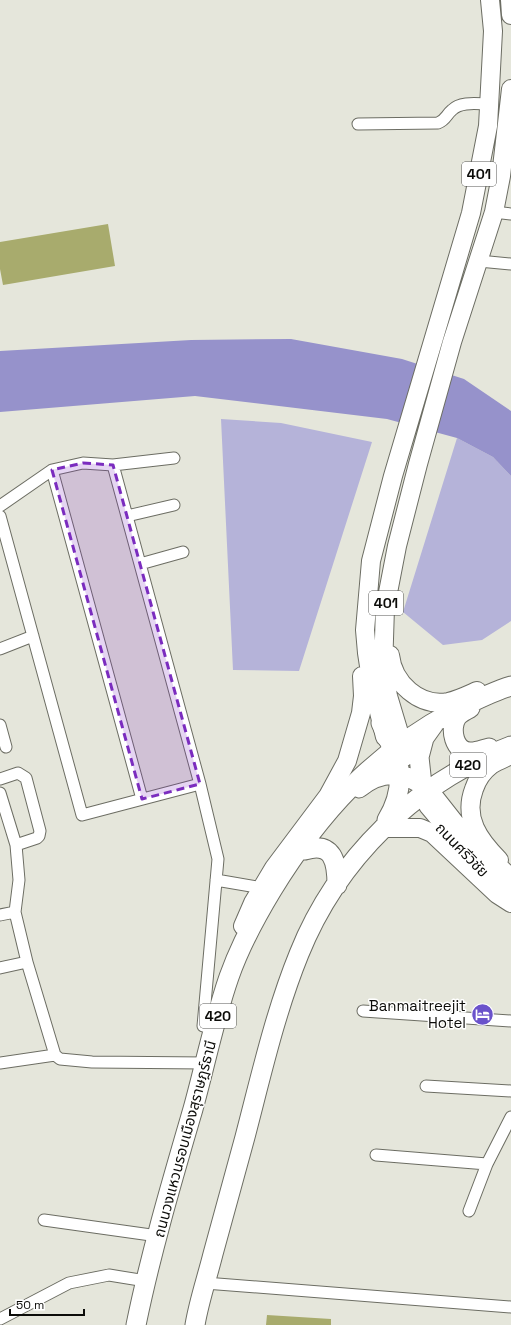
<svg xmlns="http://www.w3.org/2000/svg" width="511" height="1325" viewBox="0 0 511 1325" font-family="'Space Grotesk','Noto Sans Thai',sans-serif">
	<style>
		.green { fill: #b5b3d9 }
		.water { fill: #9692cb }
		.building { fill: #a8ab6d }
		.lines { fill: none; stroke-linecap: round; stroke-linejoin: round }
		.minor-casing { stroke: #6c6d63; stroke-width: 13 }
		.primary-casing { stroke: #6c6d63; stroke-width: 20 }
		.trunk-casing { stroke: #6c6d63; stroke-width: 21 }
		.minor { stroke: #fff; stroke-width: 11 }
		.primary { stroke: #fff; stroke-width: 18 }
		.trunk { stroke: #fff; stroke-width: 19 }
		.marked { fill: #7b2cbf; fill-opacity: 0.2; stroke: #7b2cbf; stroke-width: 3; stroke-dasharray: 8 5; stroke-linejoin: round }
		.labels { text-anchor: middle; stroke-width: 3; stroke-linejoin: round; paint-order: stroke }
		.shield { fill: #fff; stroke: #555553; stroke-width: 1 }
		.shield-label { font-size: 14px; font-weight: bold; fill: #0c0c09 }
		.street-label { font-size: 15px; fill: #0c0c09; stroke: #fff }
		.poi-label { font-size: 15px; fill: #0c0c09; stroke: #fff; text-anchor: end }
	</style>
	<rect width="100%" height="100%" fill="#e5e6db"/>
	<path class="green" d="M221 419 281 423 372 442 299 671 233 670Z
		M457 438 493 457 511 476V621L482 640 443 645 403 612Z"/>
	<path class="water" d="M291 339 402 359 464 379 511 411V476L493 457 457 438 387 419 195 396 0 412V351L191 340Z"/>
	<path class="building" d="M108 224 115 266 3 285 0 269V242Z
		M267 1315 331 1319V1325H266Z"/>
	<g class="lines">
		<defs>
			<path id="minor" d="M358 124 438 123C446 120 446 115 452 110 461 101 478 104 489 104
				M494 212 511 214
				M479 261 511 264
				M113 465 200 784 218 859 203 1026 215 1027
				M52 470 142 799
				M0 506 52 470 83 463 113 465 174 458
				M0 516 82 815 200 784
				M127 516 174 505
				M140 564 183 552
				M0 649 33 636
				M0 725 6 747
				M0 779 18 773 26 778 40 831 39 836 37 838 16 845 19 880 15 912 27 962 55 1055 60 1059 92 1062 206 1063
				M0 793 16 845
				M216 880 262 888
				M0 915 15 912
				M0 968 27 962
				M363 1011 511 1021
				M0 1063 55 1055
				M426 1086 511 1091
				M376 1155 487 1164
				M469 1211 487 1164 511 1117
				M44 1220 158 1236
				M205 1283 511 1307
				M0 1319 69 1283 109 1275 146 1281"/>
			<path id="primary" d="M510 0 511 15
				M390 655C393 683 419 707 448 702 458 700 468 695 477 691
				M385 737 371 679 367 653 365 630 371 561 393 476 471 213 488 126 493 31 490 0
				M406 756 388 696 383 670 385 608 397 546 418 464 452 342 494 212 501 176 511 89
				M421 780 462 832
				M383 828H420L432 833 497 894 511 903
				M485 854 511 878
				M499 860C479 840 463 818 474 789 477 780 483 771 491 765 497 761 505 758 511 755
				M243 926 253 903 274 868 328 796 347 761 361 713 363 696 362 676"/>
			<path id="trunk" d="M470 708C466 710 460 713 457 717 449 728 454 753 471 752 477 752 484 749 489 748
				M381 723 390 743 405 756
				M434 724 424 738 419 757 423 794 429 806 445 825 511 893
				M359 788C382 769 407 771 429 790
				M387 820C398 802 402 782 398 762
				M305 850C333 841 337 862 337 885
				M136 1325C151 1252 172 1181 193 1109 205 1066 214 1020 229 977 240 946 255 918 272 890 320 812 373 754 454 711 472 702 491 692 511 686
				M195 1325C199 1301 207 1278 213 1254 224 1215 234 1176 245 1137 261 1076 275 1013 299 954 337 859 416 782 511 746"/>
		</defs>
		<use href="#minor" class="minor-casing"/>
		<use href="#primary" class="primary-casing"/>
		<use href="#trunk" class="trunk-casing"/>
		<use href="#minor" class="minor"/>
		<use href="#primary" class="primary"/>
		<use href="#trunk" class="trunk"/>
	</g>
	<path class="marked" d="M83 463 113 465 200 784 142 799 52 470Z"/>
	<defs>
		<symbol id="hotel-disc" viewBox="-11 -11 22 22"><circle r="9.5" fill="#6a52cb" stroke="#fff"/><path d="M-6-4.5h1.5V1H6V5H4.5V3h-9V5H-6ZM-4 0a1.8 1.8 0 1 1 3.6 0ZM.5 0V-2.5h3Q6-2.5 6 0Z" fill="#fff"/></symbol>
	</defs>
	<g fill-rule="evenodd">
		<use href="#hotel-disc" x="470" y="1002" width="25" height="25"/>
	</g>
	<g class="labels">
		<g class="shield">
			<rect x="462" y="162" width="34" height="24" rx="3"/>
			<rect x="369" y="591" width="34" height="24" rx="3"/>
			<rect x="450" y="753" width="36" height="24" rx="3"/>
			<rect x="200" y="1004" width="36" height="24" rx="3"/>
		</g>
		<g class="shield-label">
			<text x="479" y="179">401</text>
			<text x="386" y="608">401</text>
			<text x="468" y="770">420</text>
			<text x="218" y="1021">420</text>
		</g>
		<g class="street-label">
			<text transform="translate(462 850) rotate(46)" y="5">ถนนศรีวิชัย</text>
			<text transform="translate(185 1139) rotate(-75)" y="5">ถนนวงแหวนรอบเมืองสุราษฎร์ธานี</text>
		</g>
		<g class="poi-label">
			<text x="466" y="1011">Banmaitreejit<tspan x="466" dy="17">Hotel</tspan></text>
		</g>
	</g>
	<path d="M10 1309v6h74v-6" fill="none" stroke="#0c0c09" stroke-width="2"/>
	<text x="16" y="1309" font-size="12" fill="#0c0c09" stroke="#ffffff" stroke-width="3" paint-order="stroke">50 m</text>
</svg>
